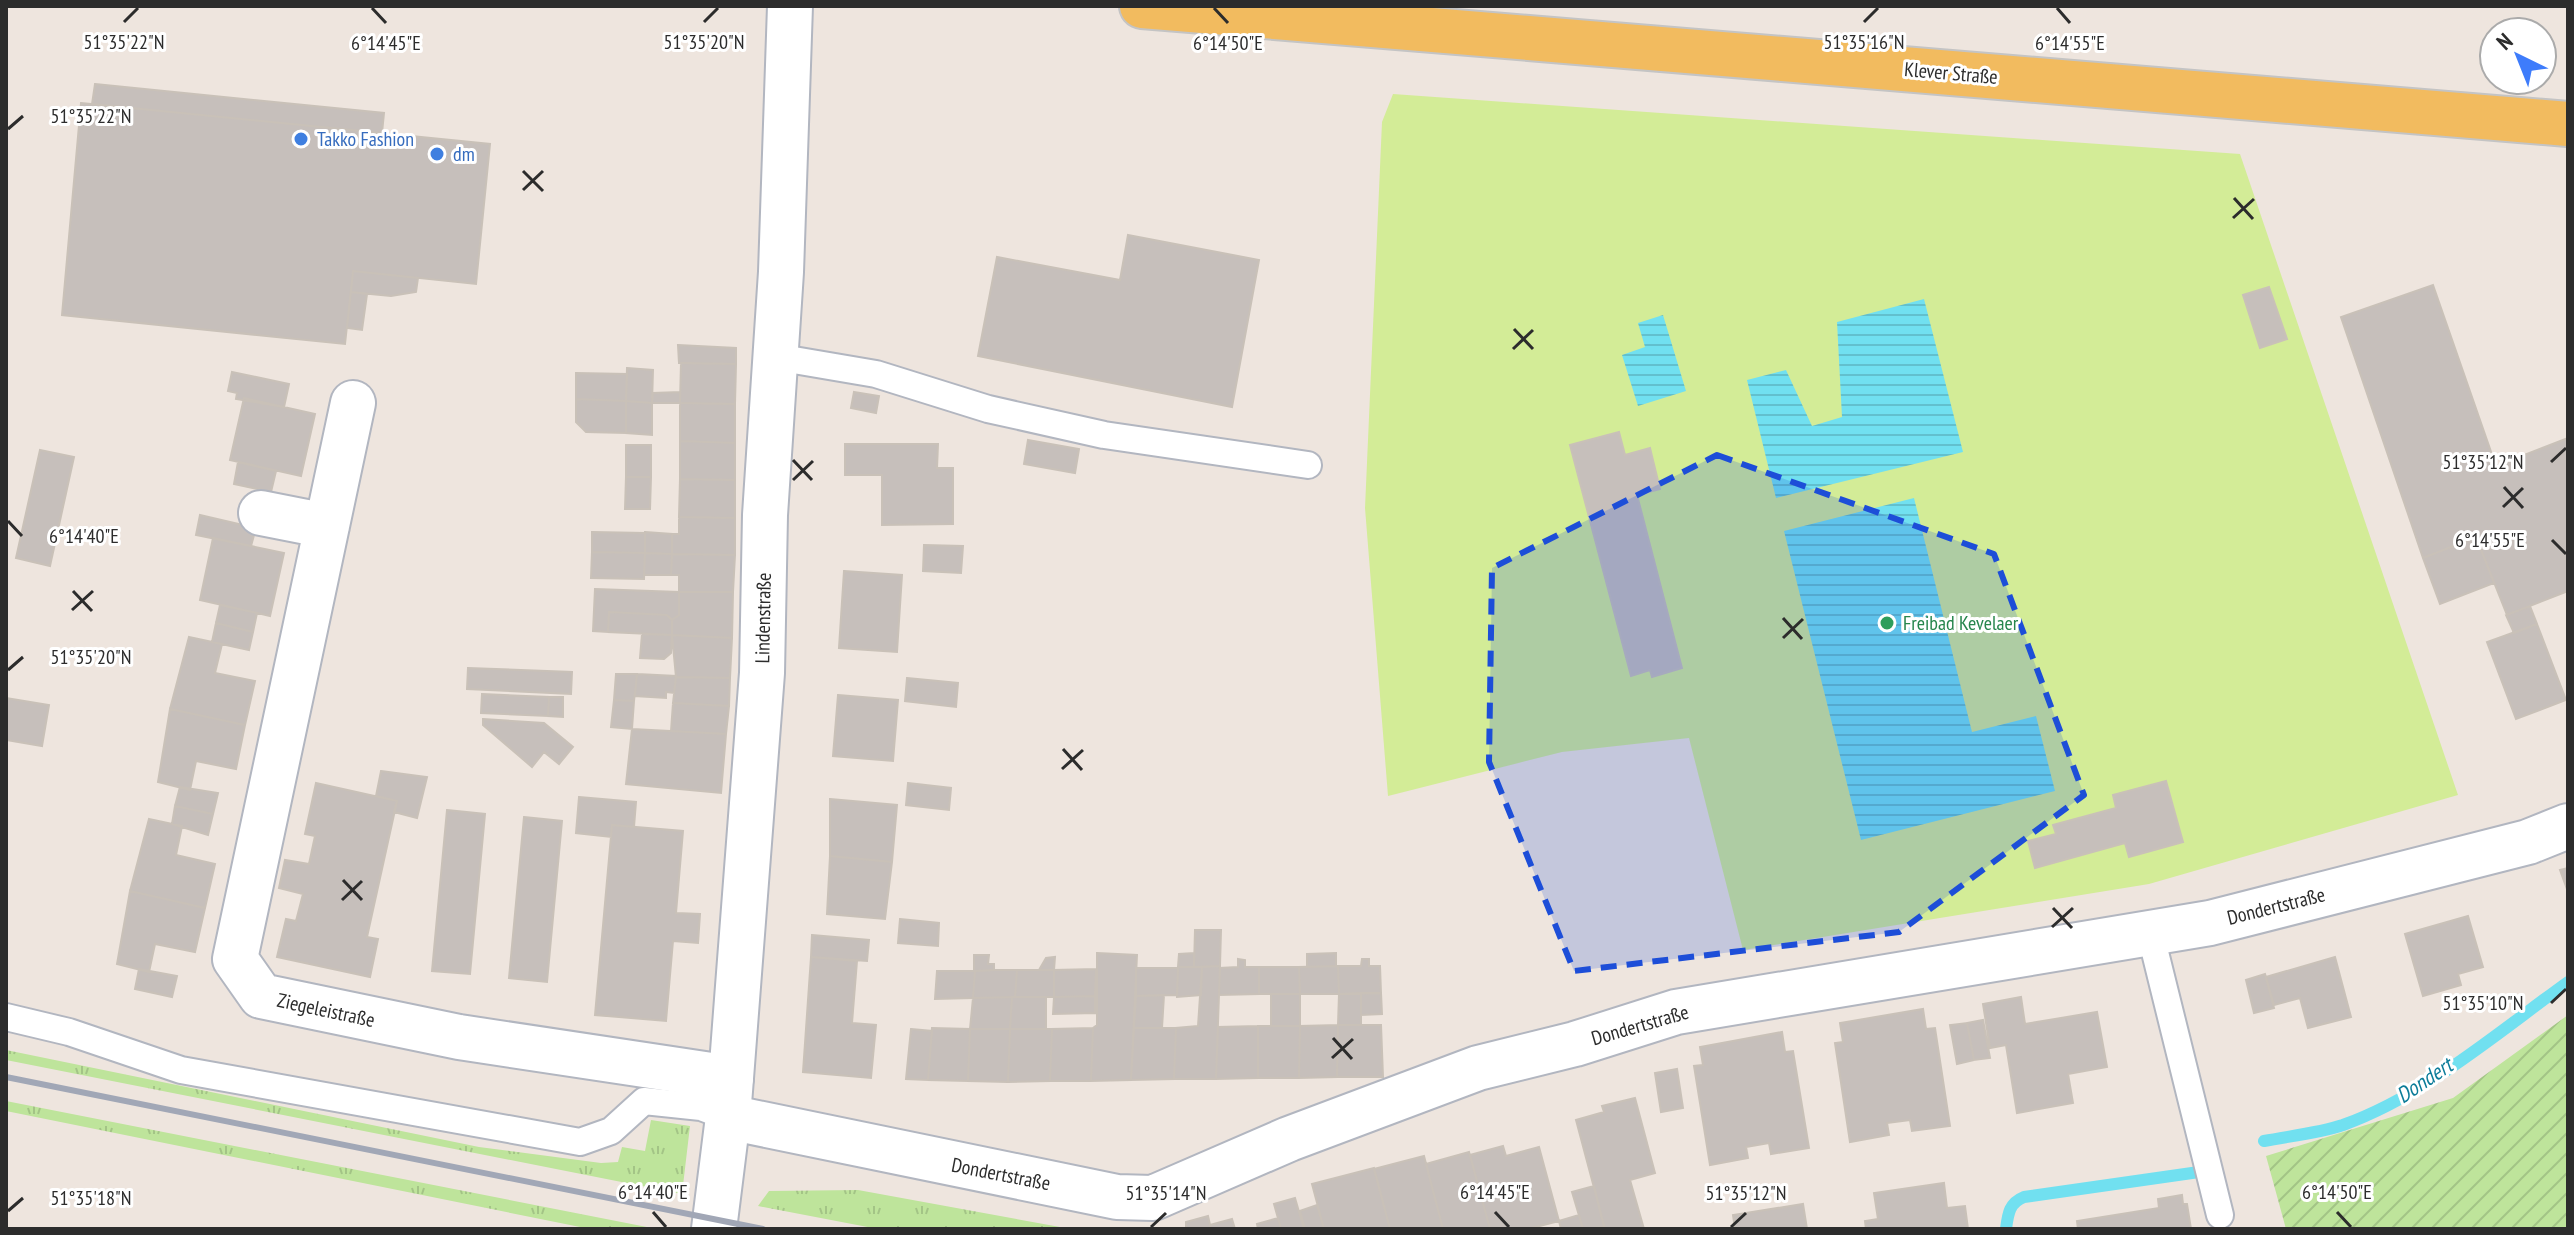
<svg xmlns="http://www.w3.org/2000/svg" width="2574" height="1235" viewBox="0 0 2574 1235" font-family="'PT Sans Narrow',sans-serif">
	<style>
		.grass { fill: url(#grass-tufts) }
		.garden { fill: url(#garden-furrows) }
		.pitch { fill: #d3ec97 }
		.water { fill: url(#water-rules) }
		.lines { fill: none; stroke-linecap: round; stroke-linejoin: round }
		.stream { stroke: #71e0f0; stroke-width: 12 }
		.building { fill: #c6bfbb; stroke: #c9c1b8; stroke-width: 2 }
		.service-casing { stroke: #b2b6c0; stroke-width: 30 }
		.minor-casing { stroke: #b2b6c0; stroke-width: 48 }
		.tertiary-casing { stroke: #b2b6c0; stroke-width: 48 }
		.primary-casing { stroke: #c4c4c4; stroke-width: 48 }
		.service { stroke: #fff; stroke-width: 26 }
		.minor { stroke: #fff; stroke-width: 44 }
		.tertiary { stroke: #fff; stroke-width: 44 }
		.primary { stroke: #f2bb5f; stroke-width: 44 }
		.rail { stroke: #a1a7b6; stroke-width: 6 }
		.marked { fill: #1d4ed8; fill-opacity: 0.2; stroke: #1d4ed8; stroke-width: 6; stroke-dasharray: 16 10; stroke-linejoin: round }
		.ticks { fill: none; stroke: #2c2c2c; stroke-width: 3 }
		.shop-dot { fill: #3f7fe0; stroke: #fff; stroke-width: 3 }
		.leisure-dot { fill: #2e9e5b; stroke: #fff; stroke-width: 3 }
		.labels { text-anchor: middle; stroke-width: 6; stroke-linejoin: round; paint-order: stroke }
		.street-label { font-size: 20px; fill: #2c2c2c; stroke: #fff }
		.shop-label { font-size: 20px; fill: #366cbe; stroke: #fff; text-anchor: start }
		.leisure-label { font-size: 20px; fill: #27864d; stroke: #fff; text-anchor: start }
		.water-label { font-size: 22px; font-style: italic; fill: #0c7c99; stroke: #fff }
		.ticks-label { font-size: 20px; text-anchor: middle; fill: #2c2c2c; stroke: #fff; stroke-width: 6; stroke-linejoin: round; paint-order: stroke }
	</style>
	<defs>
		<pattern id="grass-tufts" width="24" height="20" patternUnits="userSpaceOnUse" patternTransform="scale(2)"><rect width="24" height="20" fill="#bee49b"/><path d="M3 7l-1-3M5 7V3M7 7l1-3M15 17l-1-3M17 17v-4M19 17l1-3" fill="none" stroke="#a3c486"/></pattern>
		<pattern id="garden-furrows" width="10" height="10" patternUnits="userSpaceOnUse" patternTransform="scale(2)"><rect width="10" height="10" fill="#bee49b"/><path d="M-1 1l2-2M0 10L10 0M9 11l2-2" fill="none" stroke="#a3c486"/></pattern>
		<pattern id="water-rules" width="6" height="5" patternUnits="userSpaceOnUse" patternTransform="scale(2)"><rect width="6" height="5" fill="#71e0f0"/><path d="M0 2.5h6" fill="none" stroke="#62c0ce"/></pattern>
	</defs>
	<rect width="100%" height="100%" fill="#eee5de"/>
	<path class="grass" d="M6 1050 479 1147 601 1163 618 1162 622 1147 645 1151 651 1120 690 1126 682 1194 6 1060Z
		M6 1101 657 1229H590L6 1111Z
		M858 1190 1071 1229H878L758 1206 769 1191Z"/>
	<path class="garden" d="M2568 1015V1229H2286L2266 1156 2453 1098Z"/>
	<path class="pitch" d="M1393 94 2240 154 2458 795 2149 884 1743 950 1689 738 1562 752 1388 796 1365 508 1382 122Z"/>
	<path class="water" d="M1924 299 1963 452 1776 498 1747 380 1786 370 1812 426 1842 417 1837 322Z
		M1663 315 1686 391 1638 406 1622 355 1645 347 1638 323Z
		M1914 498 1972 732 2036 716 2055 791 1861 840 1784 531Z"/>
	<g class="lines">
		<path class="stream" d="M2264 1141C2290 1136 2319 1133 2343 1125 2426 1095 2497 1033 2568 982
			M2006 1229C2008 1214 2009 1203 2024 1197L2199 1172"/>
	</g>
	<path class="building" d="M95 84 384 113 382 133 92 104Z
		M81 103 490 144 476 284 353 271 345 344 62 315Z
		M1128 235 1259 260 1232 407 978 356 997 257 1120 280Z
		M353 271 418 278 416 292 391 296 351 292Z
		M2433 285 2496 466 2568 438V591L2507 615 2476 537 2423 558 2341 317Z
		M2269 287 2287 339 2260 348 2243 295Z
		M351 292 367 294 362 330 347 328Z
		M678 345 736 348V364L679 363Z
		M681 363 736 364 735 404 680 403Z
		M627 368 653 370 652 403 626 401Z
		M232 372 289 384 284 407 236 399 237 393 228 391Z
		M576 373 627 374 626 401 576 399Z
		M680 392V403H652L653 393Z
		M854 392 879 396 876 413 851 408Z
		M244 398 315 414 301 476 230 460Z
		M576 399 626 401V433L586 432 576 422Z
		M626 401 652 403V435L626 433Z
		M680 403 735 404V443L680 441Z
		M1619 432 1625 455 1650 448 1660 489 1637 495 1682 668 1652 677 1650 670 1631 676 1570 445Z
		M1028 440 1079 449 1075 473 1024 464Z
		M680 441 735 443V480L680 479Z
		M845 444H938L937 468H953V524L882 525V475H845Z
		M626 445H651V477H626Z
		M40 450 74 457 50 566 16 558Z
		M238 462 276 471 271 492 234 484Z
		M626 477H651L650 509H625Z
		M680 479 735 480V518L679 517Z
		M200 515 256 528 251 546 196 535Z
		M679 517 735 518V555L672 554V534H679Z
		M592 532 645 533V553L592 552Z
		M645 532 672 534V554L645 553Z
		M2476 537 2494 583 2440 604 2423 558Z
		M213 538 284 553 270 616 200 600Z
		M924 545 963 546 961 573 923 571Z
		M592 552 645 553 644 579 591 578Z
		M645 553 672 554 671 575H644Z
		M672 554 735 555 733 592H679V575H671Z
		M844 571 902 575 897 652 839 648Z
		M595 589 679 592V615L672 620 667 615 609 612 608 632 593 631Z
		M679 592H733L732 638 672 635V620L679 615Z
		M220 605 257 613 253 632 216 623Z
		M2530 606 2537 624 2514 633 2506 615Z
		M609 612 667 615 672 620V635L608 632Z
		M216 623 253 632 249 650 212 642Z
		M2537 624 2566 700 2516 719 2487 642Z
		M642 634 672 635 671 653 664 659 640 658Z
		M672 635 732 638 730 678 676 677Z
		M189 637 222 644 215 673 255 681 245 725 170 709Z
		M468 668 572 672 571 694 467 689Z
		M616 674H637L634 701 614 700Z
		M637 674 676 676 674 693 666 692V698L635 696Z
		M676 677 730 678 729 706 673 703Z
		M907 678 958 683 956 707 905 701Z
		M482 694 549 697 548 716 481 713Z
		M838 695 898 700 893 761 833 756Z
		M549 697H563V717L548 716Z
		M6 698 49 705 42 746 6 740Z
		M614 700 634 701 632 729 611 727Z
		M673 703 729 706 726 734 671 731Z
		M170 709 245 725 236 769 196 761 190 790 158 782Z
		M483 719 544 723 573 747 559 764 544 752 532 767 483 725Z
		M632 729 726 734 721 793 626 784Z
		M381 771 427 777 417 818 394 812 397 801 376 796Z
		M2166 781 2183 842 2129 857 2125 843 2035 868 2028 841 2056 834 2053 825 2116 808 2113 795Z
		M316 783 397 801 367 937 378 939 370 977 277 957 286 919 296 921 303 894 279 888 285 860 309 864 315 836 305 834Z
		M908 783 951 788 949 810 906 805Z
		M180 787 218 793 213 814 175 806Z
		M579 797 636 802 634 827 612 825 611 837 576 833Z
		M830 799 897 805 892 862 830 856Z
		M175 806 213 814 208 835 172 824Z
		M447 810 485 814 470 974 432 971Z
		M524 817 562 821 547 982 509 978Z
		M149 819 182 826 176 855 215 864 205 908 130 891Z
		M612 825 683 831 676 913 700 914 698 943 673 941 666 1021 595 1015Z
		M830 856 892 862 885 919 827 914Z
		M2568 868V892L2560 870Z
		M130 891 205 908 195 952 155 944 149 972 117 964Z
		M2468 916 2483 967 2458 974 2461 985 2423 996 2405 934Z
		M900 919 939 923 938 946 898 943Z
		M1195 930H1221L1220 966 1194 967Z
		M812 935 869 940 867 961 811 957Z
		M1097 953 1137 955 1131 1080 1091 1081 1093 1028 1097 1025Z
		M1194 953V967H1178L1179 954Z
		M1336 953V966L1307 967V954Z
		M974 955H989L988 964H994V970L974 971Z
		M811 957 857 961 852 1023 876 1025 871 1078 803 1072Z
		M1055 957 1054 970H1039L1046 958Z
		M2335 957 2351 1017 2308 1028 2300 998 2274 1005 2266 977Z
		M1238 959 1245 960V967H1259V994L1219 995 1220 968 1238 967Z
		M1362 959H1369V966H1380L1381 993 1339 994 1338 966H1361Z
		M1220 966 1216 1079H1174L1176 1028 1198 1026 1202 967Z
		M1338 966 1339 994H1300L1299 967Z
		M1178 967H1202L1201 995 1177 997Z
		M1259 967H1299L1300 994H1259Z
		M1178 968 1177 995 1136 996V968Z
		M139 969 177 976 172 997 135 989Z
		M1096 969 1095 996 1054 997V970Z
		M994 970H1017L1015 997 973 998 975 971Z
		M1017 970H1054V997H1015Z
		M937 971H975L973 998 935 999Z
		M2265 974 2274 1008 2254 1013 2246 980Z
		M1361 993H1381L1382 1014 1361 1015Z
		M1361 993V1025H1338L1339 994Z
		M1271 994H1300V1026H1271Z
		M1164 995 1162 1028H1134L1136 996Z
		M1095 996V1013L1053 1014 1054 997Z
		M1012 997 1010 1029H970L973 998Z
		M1012 997H1046V1029H1010Z
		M2021 997 2025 1024 2097 1012 2107 1067 2068 1074 2073 1103 2017 1113 2006 1045 1990 1048 1983 1004Z
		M1923 1009 1926 1029 1935 1028 1950 1126 1912 1131 1910 1120 1887 1123 1889 1135 1850 1142 1835 1043 1843 1042 1840 1023Z
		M1983 1020 1990 1058 1974 1060 1967 1023Z
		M1967 1023 1974 1060 1957 1064 1950 1025Z
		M1338 1025 1337 1077 1299 1078 1300 1026Z
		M1338 1025H1381L1383 1077H1337Z
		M1258 1026V1078L1216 1079 1218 1027Z
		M1258 1026H1300L1299 1078H1258Z
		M932 1028 970 1029 968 1081 928 1080Z
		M1093 1028 1091 1081H1050L1052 1029Z
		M1134 1028H1176L1174 1079 1131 1080Z
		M911 1029 932 1031 928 1080 906 1079Z
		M970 1029H1010L1008 1082 968 1081Z
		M1010 1029H1052L1050 1081 1008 1082Z
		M1782 1032 1785 1052 1793 1051 1809 1148 1771 1154 1769 1143 1746 1147 1748 1158 1710 1165 1694 1066 1703 1065 1700 1047Z
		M1677 1069 1683 1108 1661 1112 1655 1073Z
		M1635 1098 1655 1173 1630 1180 1644 1229H1605L1576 1120 1604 1112 1602 1106Z
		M1503 1146 1506 1156 1539 1147 1559 1221 1528 1229H1490L1470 1155Z
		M1469 1152 1490 1229H1443L1426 1164Z
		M1424 1156 1443 1229H1390L1374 1169Z
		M1374 1168 1390 1229H1324L1312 1184Z
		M1944 1183 1947 1208 1965 1206 1968 1229H1866L1865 1221 1878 1219 1874 1193Z
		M1594 1186 1604 1227 1583 1229 1572 1192Z
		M2182 1195 2183 1204H2187L2191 1229H2078L2077 1221 2159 1208 2158 1199Z
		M1295 1198 1304 1229H1281L1274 1204Z
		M1803 1204 1807 1229H1735L1733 1215Z
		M1317 1205 1324 1229H1305L1300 1211Z
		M1579 1215 1583 1229H1561L1559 1221Z
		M1208 1216 1211 1229H1186V1222Z
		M1278 1218 1281 1229H1258L1257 1224Z
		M1232 1219 1235 1229H1211L1210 1225Z"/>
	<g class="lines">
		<defs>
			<path id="service" d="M776 357 876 374 988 409 1104 435 1308 465
				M2150 932 2220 1215
				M6 1017 69 1032 181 1070 580 1142 611 1131 644 1101 701 1107 728 1117"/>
			<path id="minor" d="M353 403 235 959 261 996 459 1037 731 1078
				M261 513 327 526
				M728 1117 1117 1197 1153 1198 1289 1139 1478 1068 1575 1044 1676 1012 2210 923 2528 842 2568 826"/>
			<path id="tertiary" d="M714 1229 728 1117 762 673 765 515 781 272 790 6"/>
			<path id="primary" d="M1142 6 2568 124"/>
		</defs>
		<use href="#service" class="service-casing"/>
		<use href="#minor" class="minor-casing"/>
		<use href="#tertiary" class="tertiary-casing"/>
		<use href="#primary" class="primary-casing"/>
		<use href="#service" class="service"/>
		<use href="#minor" class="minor"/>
		<use href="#tertiary" class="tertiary"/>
		<use href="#primary" class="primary"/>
		<path class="rail" d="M6 1077 763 1229"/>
	</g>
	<path class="marked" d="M1717 455 1994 554 2084 795 1899 932 1574 971 1489 762 1492 568Z"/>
	<path class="ticks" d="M372 8 386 23M1214 8 1228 23M2057 8 2070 23M124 22 138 8M704 22 718 8M1864 22 1878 8M8 129 23 116M523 171 543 191M523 190 543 171M2234 198 2253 219M2233 218 2254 199M1514 329 1533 349M1513 349 1533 330M793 460 812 480M2551 462 2566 448M793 480 813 461M2504 487 2523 508M2503 507 2523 488M8 521 22 536M2552 540 2566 554M73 591 92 611M72 610 93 591M1783 618 1802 639M1783 638 1803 619M8 670 23 657M1063 749 1082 770M1062 769 1083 750M343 880 362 900M342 900 362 881M2053 908 2072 928M2052 927 2073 908M2551 1003 2566 989M1333 1038 1352 1059M1332 1058 1353 1039M8 1211 23 1198M653 1212 666 1227M1495 1212 1509 1227M2337 1212 2351 1227M1151 1227 1166 1213M1731 1227 1746 1213"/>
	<g class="shop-dot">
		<circle cx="301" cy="139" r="8"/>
		<circle cx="437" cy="154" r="8"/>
	</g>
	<circle class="leisure-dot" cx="1887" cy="623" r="8"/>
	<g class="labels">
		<g class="street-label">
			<text transform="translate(1951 73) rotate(5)" y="7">Klever Straße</text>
			<text transform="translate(763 618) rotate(-89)" y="7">Lindenstraße</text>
			<text transform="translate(2276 906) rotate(-14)" y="7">Dondertstraße</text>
			<text transform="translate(326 1010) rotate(12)" y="7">Ziegeleistraße</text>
			<text transform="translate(1640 1025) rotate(-16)" y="7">Dondertstraße</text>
			<text transform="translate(1001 1174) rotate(11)" y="7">Dondertstraße</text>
		</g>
		<g class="shop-label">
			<text x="317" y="146">Takko Fashion</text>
			<text x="453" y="161">dm</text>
		</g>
		<g class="leisure-label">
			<text x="1903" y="630">Freibad Kevelaer</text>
		</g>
		<g class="water-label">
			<text transform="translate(2424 1080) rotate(-34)" y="8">Dondert</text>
		</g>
	</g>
	<g class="ticks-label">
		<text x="124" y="49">51°35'22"N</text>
		<text x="704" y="49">51°35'20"N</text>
		<text x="1864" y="49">51°35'16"N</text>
		<text x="386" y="50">6°14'45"E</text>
		<text x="1228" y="50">6°14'50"E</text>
		<text x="2070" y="50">6°14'55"E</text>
		<text x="91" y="123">51°35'22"N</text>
		<text x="2483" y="469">51°35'12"N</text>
		<text x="84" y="543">6°14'40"E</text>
		<text x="2490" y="547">6°14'55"E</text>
		<text x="91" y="664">51°35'20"N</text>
		<text x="2483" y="1010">51°35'10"N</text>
		<text x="653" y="1199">6°14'40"E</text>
		<text x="1495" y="1199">6°14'45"E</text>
		<text x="2337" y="1199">6°14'50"E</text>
		<text x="1166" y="1200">51°35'14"N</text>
		<text x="1746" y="1200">51°35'12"N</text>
		<text x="91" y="1205">51°35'18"N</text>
	</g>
	<rect width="2574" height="1235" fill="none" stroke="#2c2c2c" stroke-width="16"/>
	<g transform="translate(2518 56) rotate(317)"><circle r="38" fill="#ffffff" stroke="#ababab" stroke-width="2"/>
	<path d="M0-6L14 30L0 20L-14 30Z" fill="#3e7cfb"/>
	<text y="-12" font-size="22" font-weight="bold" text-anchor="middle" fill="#2c2c2c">N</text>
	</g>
</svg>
